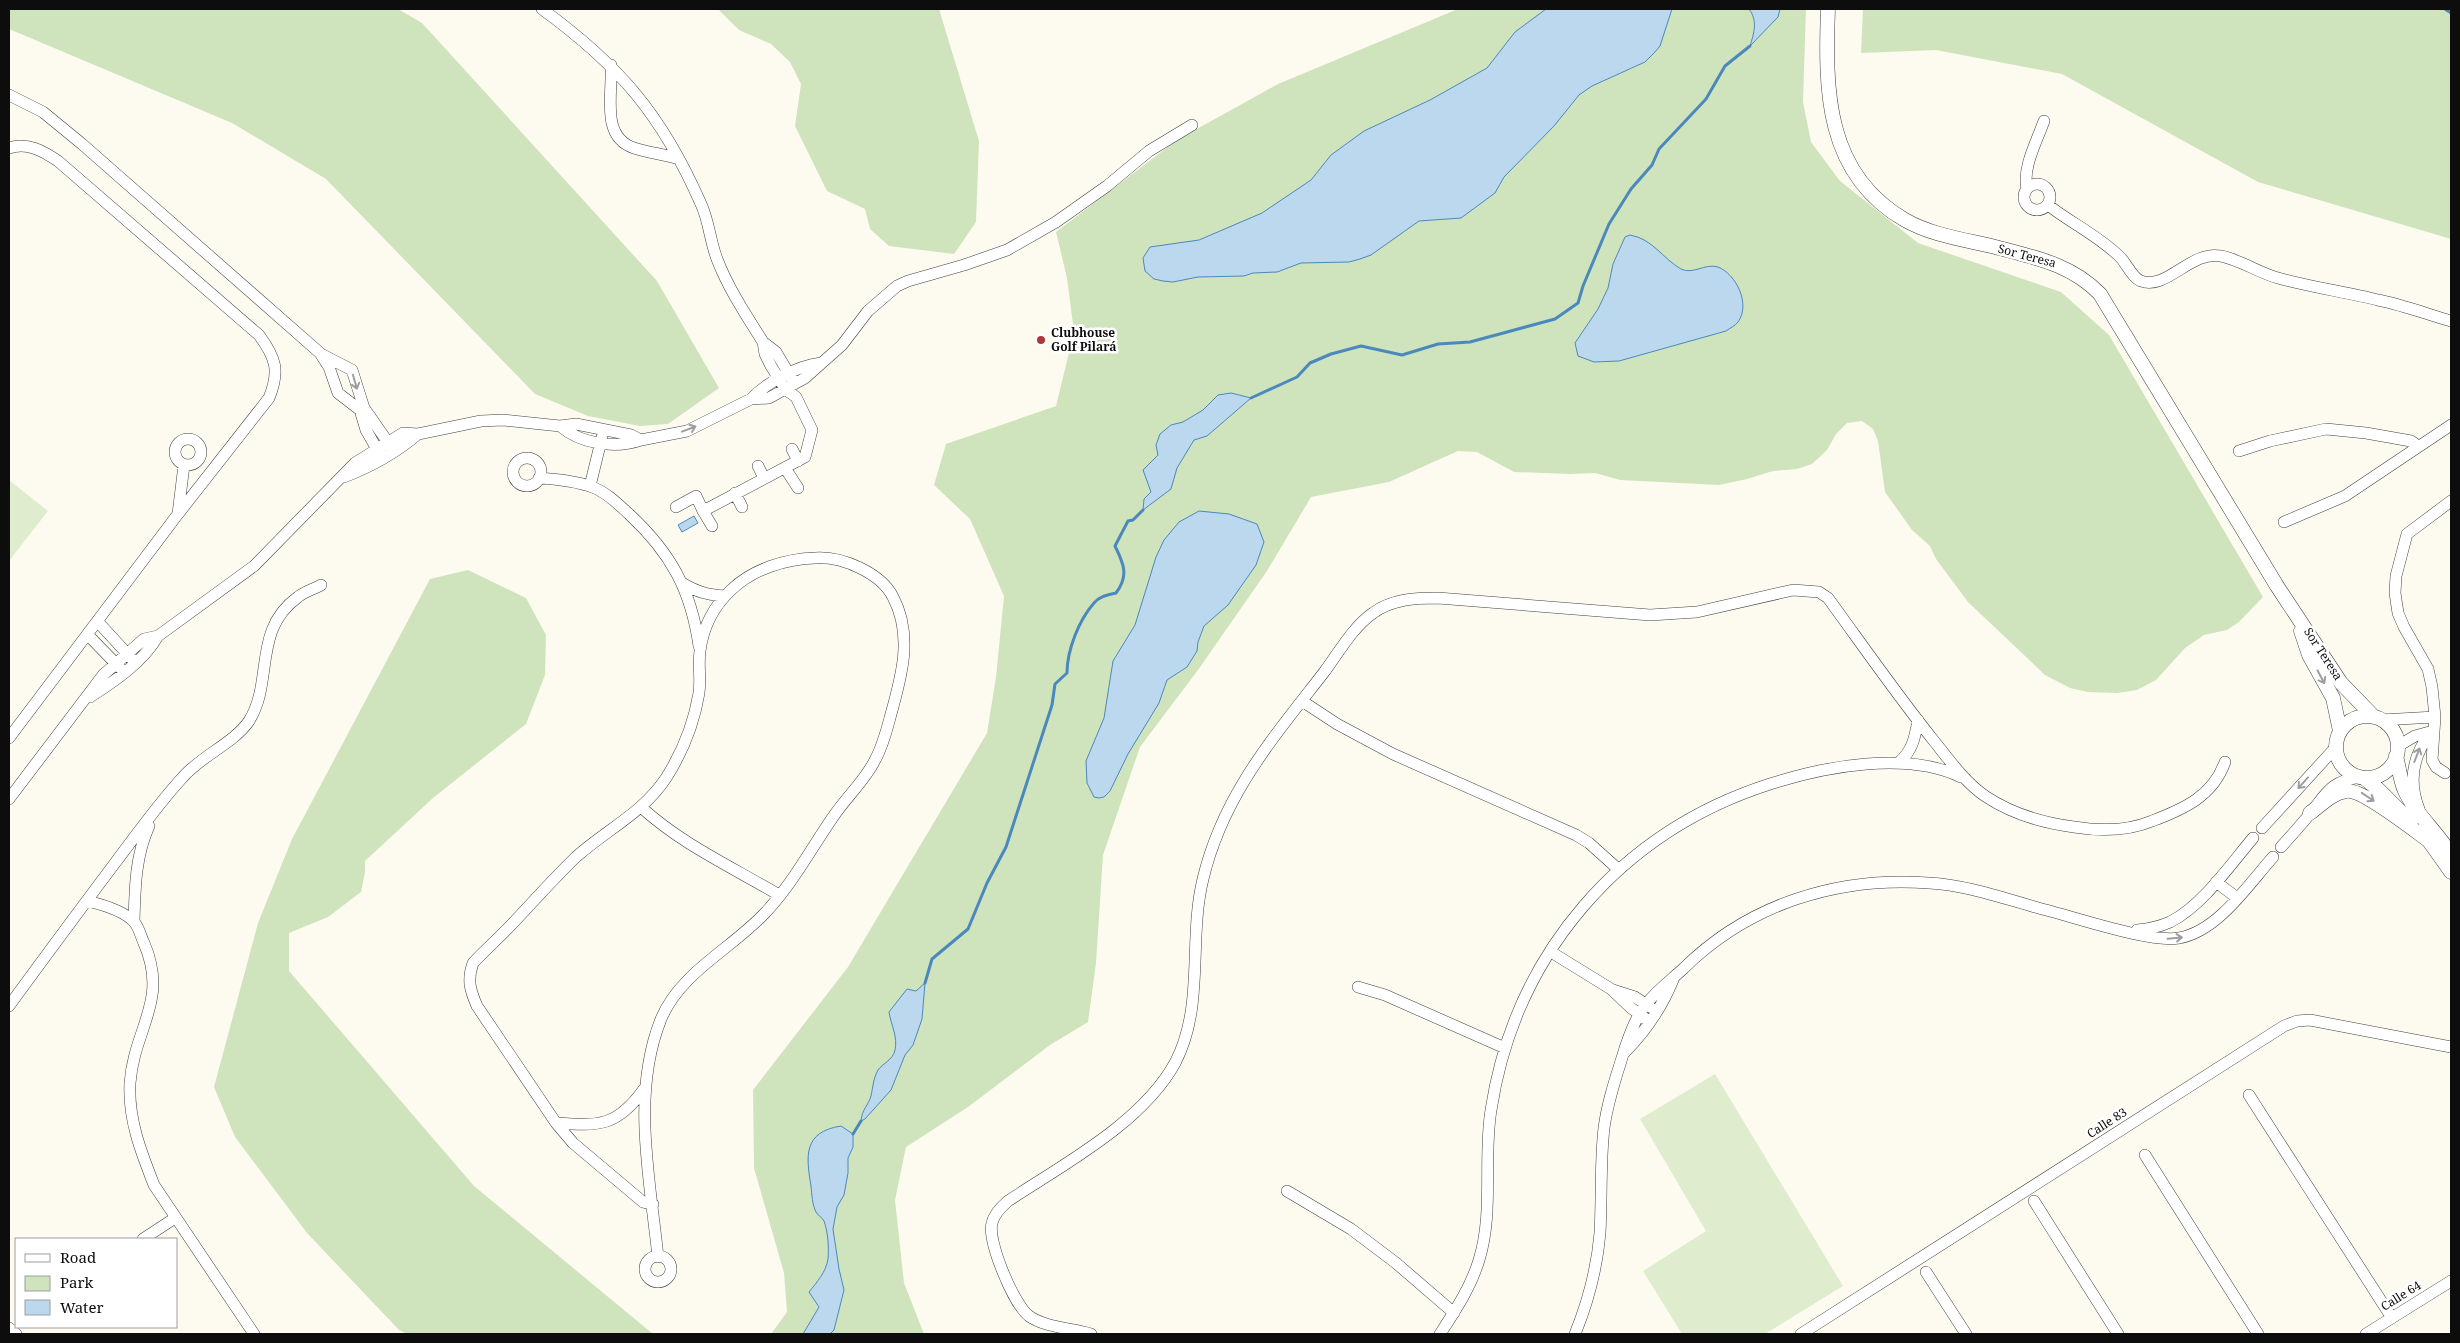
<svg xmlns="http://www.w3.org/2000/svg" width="2460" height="1343" viewBox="0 0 2460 1343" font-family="'Noto Serif',serif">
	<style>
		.green { fill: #cfe4bd }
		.pitch { fill: #e0ecce }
		.water { fill: #bbd8ee; stroke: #4b88bc }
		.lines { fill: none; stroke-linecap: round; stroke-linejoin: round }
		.stream { stroke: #4b88bc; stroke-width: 3 }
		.minor-casing { stroke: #404040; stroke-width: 12 }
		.tertiary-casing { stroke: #404040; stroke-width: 15 }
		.minor { stroke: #fff; stroke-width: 11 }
		.tertiary { stroke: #fff; stroke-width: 14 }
		.oneway { stroke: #9e9e9e }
		.poi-dot { fill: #ac3837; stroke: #fff; stroke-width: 2 }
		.labels { text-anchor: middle; stroke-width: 5; stroke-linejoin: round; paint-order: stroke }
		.street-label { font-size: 12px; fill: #0d0d0d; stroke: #fff }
		.poi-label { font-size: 12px; font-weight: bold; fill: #0d0d0d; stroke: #fff; text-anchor: start }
	</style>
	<rect width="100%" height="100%" fill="#fdfbf0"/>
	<path class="green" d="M9 9H398L422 23 657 281 719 388 668 424 640 426 588 416 535 394 326 179 232 123 9 29Z
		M718 9H939L979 141 976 222 954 254 889 246 870 229 865 209 827 191 795 126 801 84 790 62 771 44 739 30Z
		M1458 9H1806L1803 102 1811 142 1840 181 1918 243 2061 292 2109 335 2263 597 2239 622 2227 630 2204 635 2185 648 2156 680 2137 690 2117 693 2088 692 2070 688 2045 675 1968 602 1936 559 1930 546 1912 530 1885 492 1878 441 1873 429 1862 421 1847 423 1836 434 1827 450 1812 464 1797 469 1773 471 1747 479 1719 485 1620 480 1595 473 1570 474 1514 472 1477 452 1458 451 1389 482 1311 497 1267 571 1198 670 1140 747 1103 855 1096 963 1088 1022 1050 1045 968 1107 906 1147 895 1200 904 1283 924 1334H771L787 1312 784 1273 754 1168 753 1090 848 967 987 733 996 677 1004 596 970 519 934 485 946 444 1056 406 1074 332 1067 278 1056 232 1177 140 1278 84Z
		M1863 9H2451V239L2258 182 2062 74 1936 50 1861 53Z
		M468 570 526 598 546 635 545 675 526 724 433 798 365 861V872L361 892 328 917 289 933V971L474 1186 653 1334H407L399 1330 307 1233 235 1137 214 1087 258 923 292 839 430 579Z"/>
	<path class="pitch" d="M9 480 48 511 9 561Z
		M1715 1074 1843 1286 1765 1334H1682L1643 1271 1706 1231 1640 1119Z"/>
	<path class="water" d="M1546 9H1672L1660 46 1655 52 1645 62 1592 86 1579 95 1554 126 1504 177 1495 193 1461 218 1419 221 1371 255 1360 259 1349 262 1301 263 1277 272 1253 273 1244 276 1198 277 1173 282 1163 281 1154 279 1145 271 1143 258 1150 247 1199 240 1262 213 1311 180 1331 155 1364 131 1430 100 1487 68 1515 32Z
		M1749 9H1780L1778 17 1750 46C1754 33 1758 21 1749 9Z
		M1630 235C1653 239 1662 258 1681 269 1693 275 1705 263 1718 267 1736 274 1751 304 1738 322 1735 326 1730 328 1726 331L1619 361 1594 362 1578 356 1575 343 1598 309 1608 288 1613 264 1625 237Z
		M1231 393 1251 398 1207 436 1194 440 1177 468 1171 489 1143 510 1144 499 1151 492 1143 470 1158 455 1156 445 1160 434 1171 425 1183 422 1203 410 1218 395Z
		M1199 511 1229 514 1257 524 1264 542 1256 565 1228 605 1204 626 1198 642 1197 651 1187 667 1167 680 1159 703 1128 754 1110 791 1104 797 1099 798 1094 797 1087 783 1086 761 1104 718 1113 661 1135 625 1156 557 1164 540 1179 522Z
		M694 516 698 523 682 532 678 525Z
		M925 983 922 1019 913 1045 905 1055 891 1090 865 1119 861 1121C862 1109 868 1106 871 1096 873 1087 873 1079 878 1070 883 1063 893 1060 895 1050 898 1037 891 1025 889 1012L907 989 916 991Z
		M841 1126 853 1134V1147L848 1158V1173L844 1195 837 1207 833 1229 839 1269 844 1290 834 1330 830 1334H803L819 1307 809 1292C817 1282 826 1272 828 1259 829 1248 828 1232 824 1221 822 1217 818 1216 816 1212 812 1204 812 1195 811 1186 806 1156 803 1132 841 1126Z"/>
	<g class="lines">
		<path class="stream" d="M2445 9 2451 13
			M1251 398 1297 377 1310 363 1331 354 1361 346 1402 355 1438 344 1470 342 1555 319 1578 303 1583 286 1609 224 1631 189 1652 165 1659 149 1706 99 1725 66 1750 46
			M925 983 932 959 968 929 987 883 1006 847 1052 705 1055 684 1067 673C1067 650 1079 620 1094 603 1100 596 1108 595 1116 593 1129 576 1124 564 1115 546L1128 521 1133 520 1143 510
			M853 1134 861 1121"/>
		<defs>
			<path id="minor" d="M542 9C620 66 662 115 701 204 709 221 710 241 717 259 728 288 746 315 763 342L765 354 771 366 785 389 796 397 812 430 805 457 703 511 712 526
				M611 65C613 93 600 137 634 148 649 153 664 154 679 159
				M9 95 43 112 82 144 320 353 329 367 338 393 360 410 366 430 382 458
				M9 148C28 142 43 151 58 161L259 335C276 358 280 371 269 398L178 514
				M2024 197a13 13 0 1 1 26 0a13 13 0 1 1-26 0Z
				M2027 189C2022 168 2037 141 2044 121
				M2048 205C2071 223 2097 235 2119 256 2126 262 2132 278 2141 281 2166 291 2191 250 2221 256 2241 260 2259 273 2278 278 2311 287 2345 292 2378 300 2403 305 2427 314 2451 321
				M763 342 776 352 792 379
				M321 354 352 370 364 408 394 451
				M751 399C767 382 797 366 821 363
				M175 452a13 13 0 1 1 26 0a13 13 0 1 1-26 0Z
				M641 440 687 431 751 399 769 398 794 384 805 378 842 345 868 311 897 286 908 281 964 265 1007 250 1056 222 1107 186 1149 151 1192 125
				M792 449 798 461
				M2239 451 2270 441 2326 429 2366 433 2411 441 2418 446
				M513 472a14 14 0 1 1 28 0a14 14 0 1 1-28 0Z
				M758 466 764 478
				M785 468 798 488
				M344 477C370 467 397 452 418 434
				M539 478C555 479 576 481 592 487 606 492 618 504 629 514 671 553 691 590 699 646
				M590 486 602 437
				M735 493 742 507
				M676 507 696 496 703 511
				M2284 522 2345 496 2451 425
				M682 583C697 592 708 595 725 596
				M98 622 132 659
				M88 635 120 668
				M90 697C115 681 143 662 158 636
				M1302 701 1337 724 1393 754 1576 835 1589 843 1618 869
				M2381 720 2435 717
				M9 738 178 514 184 465
				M2398 746 2415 736 2433 731
				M1898 763C1912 752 1915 738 1918 720
				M2445 773 2436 767 2432 760 2435 717 2432 687 2428 669 2404 627 2398 613 2395 593 2396 576 2407 534 2451 501
				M9 799 103 675 144 639 158 636 254 566 355 463 403 433 418 434 481 421 503 420 560 426 576 424 631 435 641 440C615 449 581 444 560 426
				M642 808C683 845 732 867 779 895
				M2419 809C2408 781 2413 755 2431 732
				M2262 828 2336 747
				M2281 847C2290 837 2300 826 2309 815 2327 793 2329 782 2360 777
				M2216 882 2236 897
				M87 901C100 904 125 911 135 923 139 928 141 937 144 943 169 1001 134 1028 130 1083 128 1119 141 1152 154 1185L254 1334
				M134 922C135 889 135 857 149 826
				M2137 930C2148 929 2159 927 2170 922 2202 906 2230 865 2253 838
				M1551 952 1611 989 1631 1008 1650 1022
				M1358 987 1385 995 1505 1048
				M1613 990 1635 997 1650 1007
				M9 1006C44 958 79 911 115 863 137 834 158 804 183 777 201 756 234 743 249 721 274 681 252 630 298 597 304 592 314 589 321 585
				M1624 1053C1645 1032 1662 1007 1673 980
				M2249 1095 2392 1318
				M556 1123C599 1126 617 1127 644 1089
				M2145 1155 2258 1334
				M1287 1191 1351 1229 1396 1263 1454 1313
				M2034 1201 2118 1334
				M653 1204 643 1202 573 1143 556 1123 477 1006C470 990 467 980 473 963 486 949 500 937 513 923 534 901 554 878 576 857 606 830 643 813 666 778 682 753 694 723 699 693 701 679 698 665 700 651 703 627 714 606 731 590 753 569 785 559 815 558 842 556 881 573 893 597 913 635 902 675 891 714 887 729 883 746 875 760 865 781 846 797 833 817 810 850 792 885 764 914 731 949 680 973 661 1019 631 1094 650 1179 658 1257
				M143 1239 175 1218
				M645 1269a13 13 0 1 1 26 0a13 13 0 1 1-26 0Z
				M1926 1272 1966 1334
				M9 1328 16 1334
				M1091 1334C1072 1328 1046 1328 1029 1316 1014 1305 987 1241 992 1223 994 1214 1001 1207 1008 1201 1064 1164 1142 1123 1175 1063 1205 1006 1188 940 1203 879 1223 795 1273 738 1325 671 1339 652 1353 627 1373 613 1392 599 1415 598 1438 598L1650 615 1697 612 1793 590 1819 592 1828 598C1863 646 1897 695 1934 741 1950 761 1965 782 1985 796 2012 814 2043 823 2074 827 2099 831 2128 831 2152 821 2184 809 2213 796 2225 762
				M1440 1334C1455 1311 1471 1287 1479 1260 1494 1212 1483 1159 1491 1110 1515 954 1620 832 1770 784 1826 766 1907 751 1961 777
				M1575 1334C1588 1302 1597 1268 1600 1233 1602 1198 1600 1162 1604 1128 1607 1105 1614 1083 1621 1061 1626 1044 1631 1028 1640 1013 1651 995 1669 982 1684 968 1749 904 1838 876 1929 883 1968 885 2008 900 2046 910 2077 918 2151 943 2179 938 2218 931 2248 885 2273 857
				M1801 1334 2284 1026 2297 1021 2310 1020 2451 1047
				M2366 1334 2451 1281"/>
			<path id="tertiary" d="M1828 9C1825 90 1825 174 1905 220 1933 236 1968 240 1999 248 2037 258 2072 265 2100 294L2277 586 2341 683 2374 717
				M2301 631 2309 655 2333 698 2340 731
				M2336 747a31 31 0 1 1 62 0a31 31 0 1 1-62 0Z
				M2396 756C2399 767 2400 780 2405 791 2416 815 2438 832 2451 855
				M2364 778 2379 790 2411 822
				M2310 813C2321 805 2332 793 2346 791 2362 788 2416 832 2432 843
				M2426 837 2451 872"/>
		</defs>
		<use href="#minor" class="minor-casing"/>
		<use href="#tertiary" class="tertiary-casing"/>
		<use href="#minor" class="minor"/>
		<use href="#tertiary" class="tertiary"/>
	</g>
	<defs><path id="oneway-shaft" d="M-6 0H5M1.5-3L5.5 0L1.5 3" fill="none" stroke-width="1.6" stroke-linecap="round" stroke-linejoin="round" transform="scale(1.25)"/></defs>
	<g class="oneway">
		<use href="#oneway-shaft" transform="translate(355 382) rotate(74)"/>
		<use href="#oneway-shaft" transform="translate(689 429) rotate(-21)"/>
		<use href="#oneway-shaft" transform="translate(2321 677) rotate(62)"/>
		<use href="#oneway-shaft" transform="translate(2417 755) rotate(-69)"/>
		<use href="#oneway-shaft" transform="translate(2303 783) rotate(132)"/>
		<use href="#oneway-shaft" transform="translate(2368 797) rotate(34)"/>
		<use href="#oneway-shaft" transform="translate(2175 938) rotate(-5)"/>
	</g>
	<circle class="poi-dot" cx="1041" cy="340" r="5"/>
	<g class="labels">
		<g class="street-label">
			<text transform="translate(2027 256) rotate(15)" y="4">Sor Teresa</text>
			<text transform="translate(2323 654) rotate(57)" y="4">Sor Teresa</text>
			<text transform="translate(2107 1123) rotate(-33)" y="4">Calle 83</text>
			<text transform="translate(2401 1296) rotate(-32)" y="4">Calle 64</text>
		</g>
		<g class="poi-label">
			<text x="1051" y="337">Clubhouse<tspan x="1051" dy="14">Golf Pilará</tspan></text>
		</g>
	</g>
	<rect width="2460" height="1343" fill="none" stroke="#0d0d0d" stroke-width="20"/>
	<rect x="15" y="1238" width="162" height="90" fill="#ffffff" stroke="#9e9e9e"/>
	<rect x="25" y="1254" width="25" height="8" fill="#ffffff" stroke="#9e9e9e"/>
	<text x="60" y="1263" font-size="15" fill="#0d0d0d">Road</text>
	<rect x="25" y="1276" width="25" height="15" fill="#cfe4bd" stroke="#9e9e9e"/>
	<text x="60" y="1288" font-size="15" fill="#0d0d0d">Park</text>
	<rect x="25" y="1300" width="25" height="15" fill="#bbd8ee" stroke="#9e9e9e"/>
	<text x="60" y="1313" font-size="15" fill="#0d0d0d">Water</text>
</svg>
